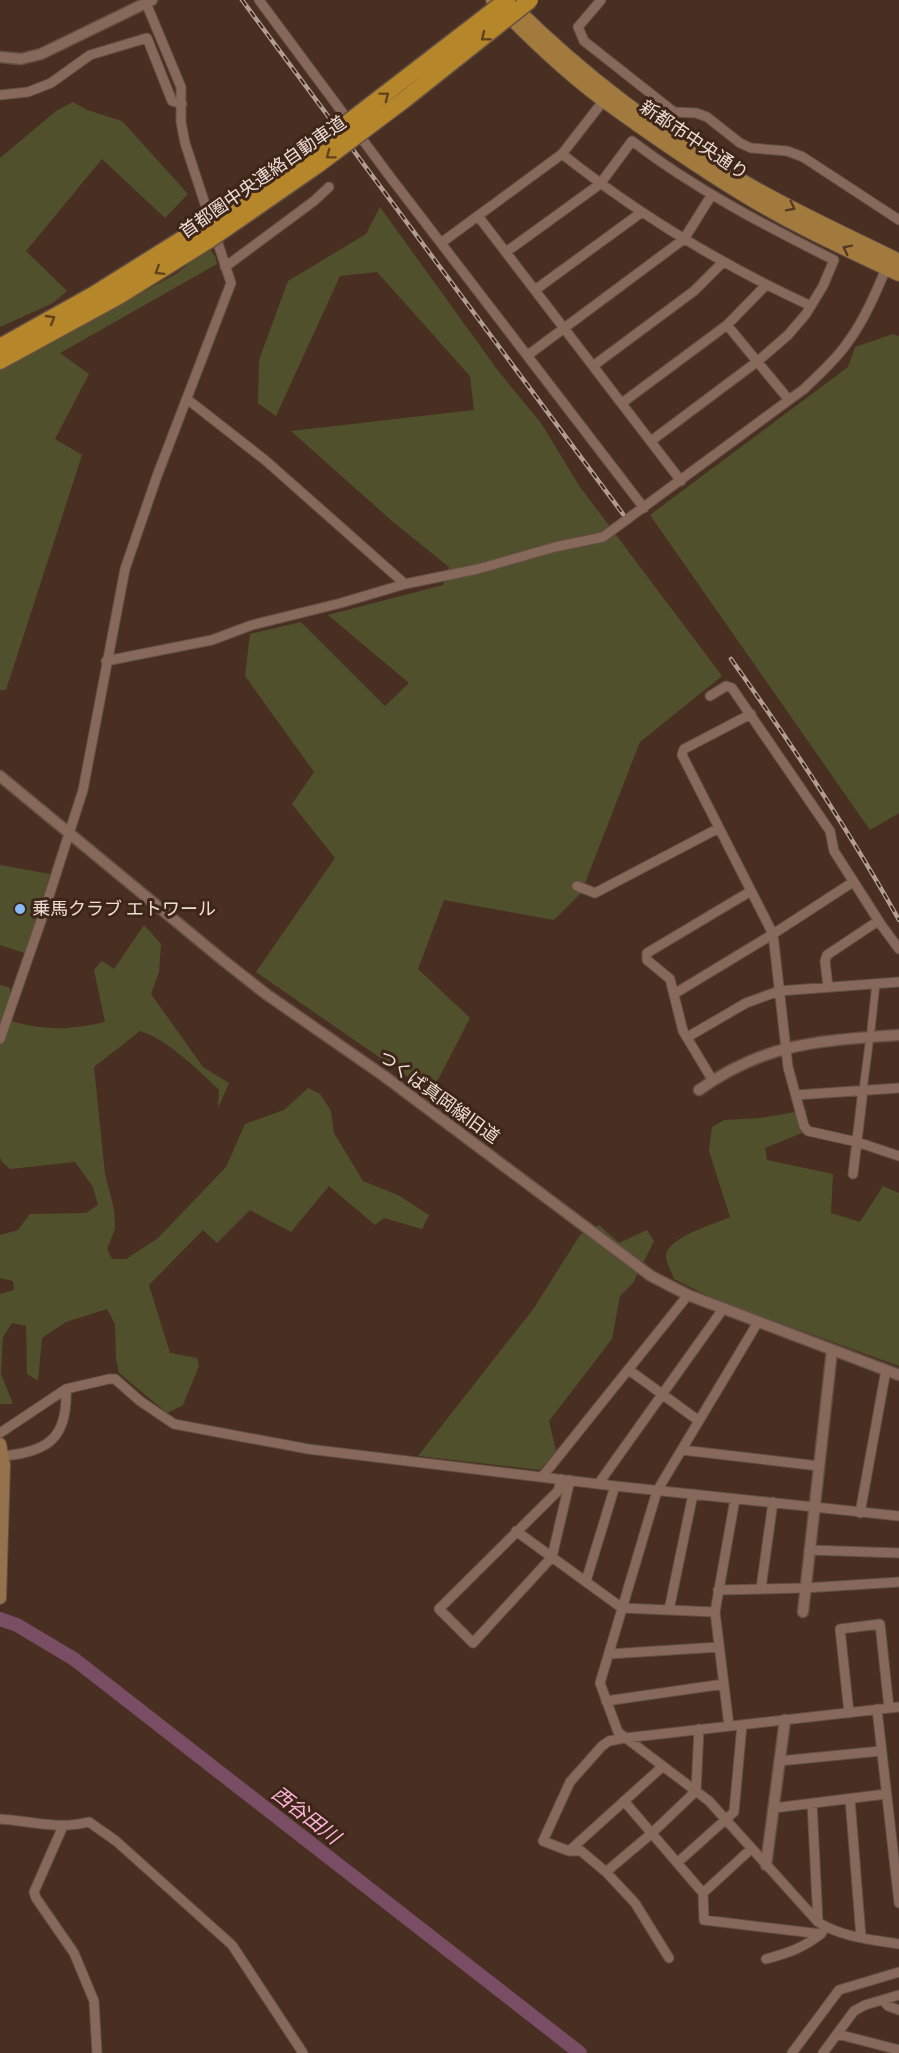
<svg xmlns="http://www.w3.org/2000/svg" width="899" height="2053" viewBox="0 0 899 2053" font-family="Georgia,'Noto Sans JP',serif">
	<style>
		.green { fill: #50512c }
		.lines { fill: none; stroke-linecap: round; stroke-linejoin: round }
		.river { stroke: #794d64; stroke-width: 14 }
		.pedestrian-casing { stroke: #634e43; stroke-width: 9 }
		.minor-casing { stroke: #634e43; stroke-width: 11 }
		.tertiary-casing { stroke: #634e43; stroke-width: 13 }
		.secondary-casing { stroke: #634e43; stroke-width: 14 }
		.primary-casing { stroke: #634e43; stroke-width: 16 }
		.motorway-casing { stroke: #634e43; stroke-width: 19 }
		.pedestrian { stroke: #86695a; stroke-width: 7 }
		.minor { stroke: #86695a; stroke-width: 9 }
		.tertiary { stroke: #86695a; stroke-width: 10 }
		.secondary { stroke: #94724c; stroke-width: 12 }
		.primary { stroke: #a37a3d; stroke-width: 14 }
		.motorway { stroke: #b6862a; stroke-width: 16 }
		.rail-casing { stroke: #b19d94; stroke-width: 4.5 }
		.rail { stroke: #3d2518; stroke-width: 2; stroke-dasharray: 7; stroke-linecap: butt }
		.motorway-bridge-casing { stroke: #634e43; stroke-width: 19; stroke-linecap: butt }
		.motorway-bridge { stroke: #b6862a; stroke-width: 16 }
		.oneway { stroke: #61421d }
		.oneway2 { stroke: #563a21 }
		.poi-dot { fill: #89bafc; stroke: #3d2518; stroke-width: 2 }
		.labels { text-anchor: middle; stroke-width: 6; stroke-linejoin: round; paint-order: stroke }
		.street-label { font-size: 18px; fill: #eeddd5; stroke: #3d2518 }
		.poi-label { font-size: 18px; fill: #eeddd5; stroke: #3d2518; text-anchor: start }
		.water-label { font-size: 20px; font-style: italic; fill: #feb3d9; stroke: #3d2518 }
	</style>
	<rect width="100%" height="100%" fill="#482f22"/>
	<path class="green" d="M73 102 87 110 122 121 188 194 165 218 102 159 26 251 67 291 53 303 0 327V158L56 111Z
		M380 207 499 372 541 423 580 487 722 676 640 742 581 893 554 920 444 900 418 969 470 1018 431 1093 256 972 335 858 292 804 314 772 245 676 250 634 301 622 385 706 409 683 328 615 443 585 449 567 392 521 291 431 474 410 470 376 377 272 340 276 276 416 258 403 259 360 288 281 366 234Z
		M209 248 215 256 217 264 60 353 89 374 55 439 82 455 6 690H0V370L176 274Z
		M893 334 899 336V813L870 830 650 515 848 367 855 347Z
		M0 865 50 874 27 954 0 945Z
		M144 925 161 944 159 972 151 994 203 1067 229 1083 218 1108 219 1090C201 1072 164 1037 140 1031L94 1067 105 1174 114 1209 115 1229 107 1249 112 1259H126L158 1238 226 1167 245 1124 284 1110 308 1088 320 1094 331 1111 334 1133 363 1181 398 1195 429 1215 422 1229 384 1218 375 1225 329 1186 291 1232 250 1210 217 1243 203 1230 149 1285 170 1353 197 1358 199 1366 183 1405 167 1413 119 1373 116 1359 115 1324 107 1309 66 1322 42 1338 38 1381 27 1374 26 1326 12 1323 3 1337 1 1374 13 1404H0V1294L14 1290 13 1281 0 1278V1235L18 1230 30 1214 86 1213 98 1205 93 1187 75 1162 10 1169 2 1162 0 1157V985L10 988 11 1021C47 1031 68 1030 105 1022L94 970 102 961 114 969Z
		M807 1110 802 1133 765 1148 767 1160 833 1174 831 1213 860 1222 883 1186 899 1193V1366L716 1300 674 1279C672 1272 666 1263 666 1256 667 1237 715 1224 730 1217L709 1151 712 1127 724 1120 761 1118Z
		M599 1225 619 1243 647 1230 654 1241 633 1283 620 1296 612 1339 549 1421 556 1451 540 1470 418 1456 534 1308 580 1235Z"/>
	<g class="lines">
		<path class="river" d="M0 1619 17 1625 74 1659 580 2053"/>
		<defs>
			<path id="pedestrian" d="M871 1030 876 983
				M863 1090 869 1044"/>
			<path id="minor" d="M259 0 391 178 644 508
				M601 0 578 27 584 41 674 112 696 113 707 117 740 143 751 148 787 151 803 157 899 220
				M0 95 28 92 51 83 90 55 147 38 172 101 182 104
				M562 154C639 215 722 265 811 306
				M478 216 681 481
				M441 243 562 154 604 100
				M506 252 600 184 632 141C695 189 764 225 834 260L823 286 806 314 788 335 758 361 651 441
				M225 267 314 201 329 187
				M535 290 642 212
				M727 325 789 400
				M528 355 684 239 711 196
				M593 366 694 291 723 262
				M187 399 265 460 405 584
				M622 403 727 325 766 285
				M106 661 212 640 252 625 341 603 405 584 478 569 555 547 603 537 804 389C819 374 836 360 848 342 865 319 877 290 888 264
				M710 696 726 686 732 688 830 831 834 851 882 926 899 949
				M751 714 684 749 682 755 773 934 788 1067 804 1126 808 1131 857 1142 899 1156
				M577 886 595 893 719 828
				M828 987 825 961 827 955 878 921
				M674 994 773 934 853 882
				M691 1035 746 1003 779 991 899 982
				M0 1039 41 921 83 790 125 569 157 476 231 283 185 143 181 122V87L146 3
				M713 1081 683 1031 670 979 647 960V953L751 891
				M796 1095 899 1088
				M853 1174 863 1090
				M758 1322 657 1491 600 1683 618 1732 709 1801 818 1922C841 1937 873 1940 899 1944
				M629 1370 699 1421
				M0 1433 66 1389 109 1379H115L140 1401 174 1424 308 1449 615 1486 899 1516
				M682 1450 819 1466
				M3 1456C49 1452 68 1437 66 1389
				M542 1477 688 1295
				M561 1479 558 1491 439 1609 473 1643 552 1557 570 1480
				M599 1483 723 1309
				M860 1513 886 1370
				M516 1531 622 1608 715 1612
				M809 1550 899 1553
				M586 1581 615 1486
				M761 1588 773 1502
				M718 1590 805 1588 899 1582
				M669 1610 693 1494
				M609 1654 719 1647
				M606 1701 724 1684
				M877 1709 899 1903
				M849 1713 840 1629 880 1624 889 1708
				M729 1726 715 1612 735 1499
				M779 1761 881 1751
				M850 1799 861 1937
				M624 1801 703 1893 751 1849
				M812 1803 818 1922
				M774 1808 886 1794
				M0 1819C31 1821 57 1830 89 1822L116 1841 232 1945 303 2053
				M63 1826 34 1892 36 1898 74 1953 94 2001 97 2053
				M569 1851 663 1766
				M677 1863 734 1812 742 1725
				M606 1872 652 1833 696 1791 699 1729
				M703 1893 704 1920 821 1934 825 1927
				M669 1958 635 1903 606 1872 581 1851H569L543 1841 570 1782 602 1746 609 1741 625 1738 899 1707
				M766 1959C788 1953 803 1948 821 1934
				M883 2000 888 2006 899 2010
				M837 2034 899 2050
				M792 2053 839 1990 899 1972
				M823 2053 854 2011 865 2005 899 1995"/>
			<path id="tertiary" d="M0 57 21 59 41 54 152 0
				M0 776 224 961 266 994 384 1076 651 1276 688 1295 899 1375
				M699 1090C766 1042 820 1041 899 1035
				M803 1612 832 1350
				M766 1865 785 1720"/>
			<path id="secondary" d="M0 1444 4 1465 0 1598"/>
			<path id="primary" d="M493 0C528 35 564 71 605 101 649 133 694 164 741 193 791 224 846 249 899 274
				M511 4C581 74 663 136 749 185 797 213 849 236 899 261"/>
			<path id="motorway" d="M0 347 93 295 200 228
				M0 361 119 296 209 240"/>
		</defs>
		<use href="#pedestrian" class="pedestrian-casing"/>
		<use href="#minor" class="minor-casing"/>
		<use href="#tertiary" class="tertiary-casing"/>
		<use href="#secondary" class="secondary-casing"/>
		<use href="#primary" class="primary-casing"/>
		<use href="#motorway" class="motorway-casing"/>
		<use href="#pedestrian" class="pedestrian"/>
		<use href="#minor" class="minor"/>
		<use href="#tertiary" class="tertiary"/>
		<use href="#secondary" class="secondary"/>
		<use href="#primary" class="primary"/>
		<use href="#motorway" class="motorway"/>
		<defs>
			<path id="rail" d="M242 0 623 514
				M731 659C791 743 848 829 899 920"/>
		</defs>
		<use href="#rail" class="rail-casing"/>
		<use href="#rail" class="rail"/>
		<defs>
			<path id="motorway-bridge" d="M200 228 307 154 507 0
				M209 240 316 166 404 100 530 0"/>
		</defs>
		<use href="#motorway-bridge" class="motorway-bridge-casing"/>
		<use href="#motorway-bridge" class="motorway-bridge"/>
	</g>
	<defs><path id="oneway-chevron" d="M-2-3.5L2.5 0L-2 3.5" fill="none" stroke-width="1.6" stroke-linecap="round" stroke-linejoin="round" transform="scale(1.5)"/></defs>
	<g class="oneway">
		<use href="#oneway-chevron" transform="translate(485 37) rotate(141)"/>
		<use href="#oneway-chevron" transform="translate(385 96) rotate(-37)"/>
		<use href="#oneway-chevron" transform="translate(330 155) rotate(143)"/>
		<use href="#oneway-chevron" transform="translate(159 271) rotate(148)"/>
		<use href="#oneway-chevron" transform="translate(51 319) rotate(-30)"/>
	</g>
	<g class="oneway2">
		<use href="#oneway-chevron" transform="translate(791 207) rotate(27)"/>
		<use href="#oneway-chevron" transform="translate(847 249) rotate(-153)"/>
	</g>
	<circle class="poi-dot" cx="20" cy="909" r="6"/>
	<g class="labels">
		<g class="street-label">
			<text transform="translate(694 140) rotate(34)" y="6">新都市中央通り</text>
			<text transform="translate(263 177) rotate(-35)" y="6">首都圏中央連絡自動車道</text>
			<text transform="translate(439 1097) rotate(36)" y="6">つくば真岡線旧道</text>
		</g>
		<g class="poi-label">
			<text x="32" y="915">乗馬クラブ エトワール</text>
		</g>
		<g class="water-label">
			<text transform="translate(306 1815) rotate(38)" y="7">西谷田川</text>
		</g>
	</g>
</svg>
